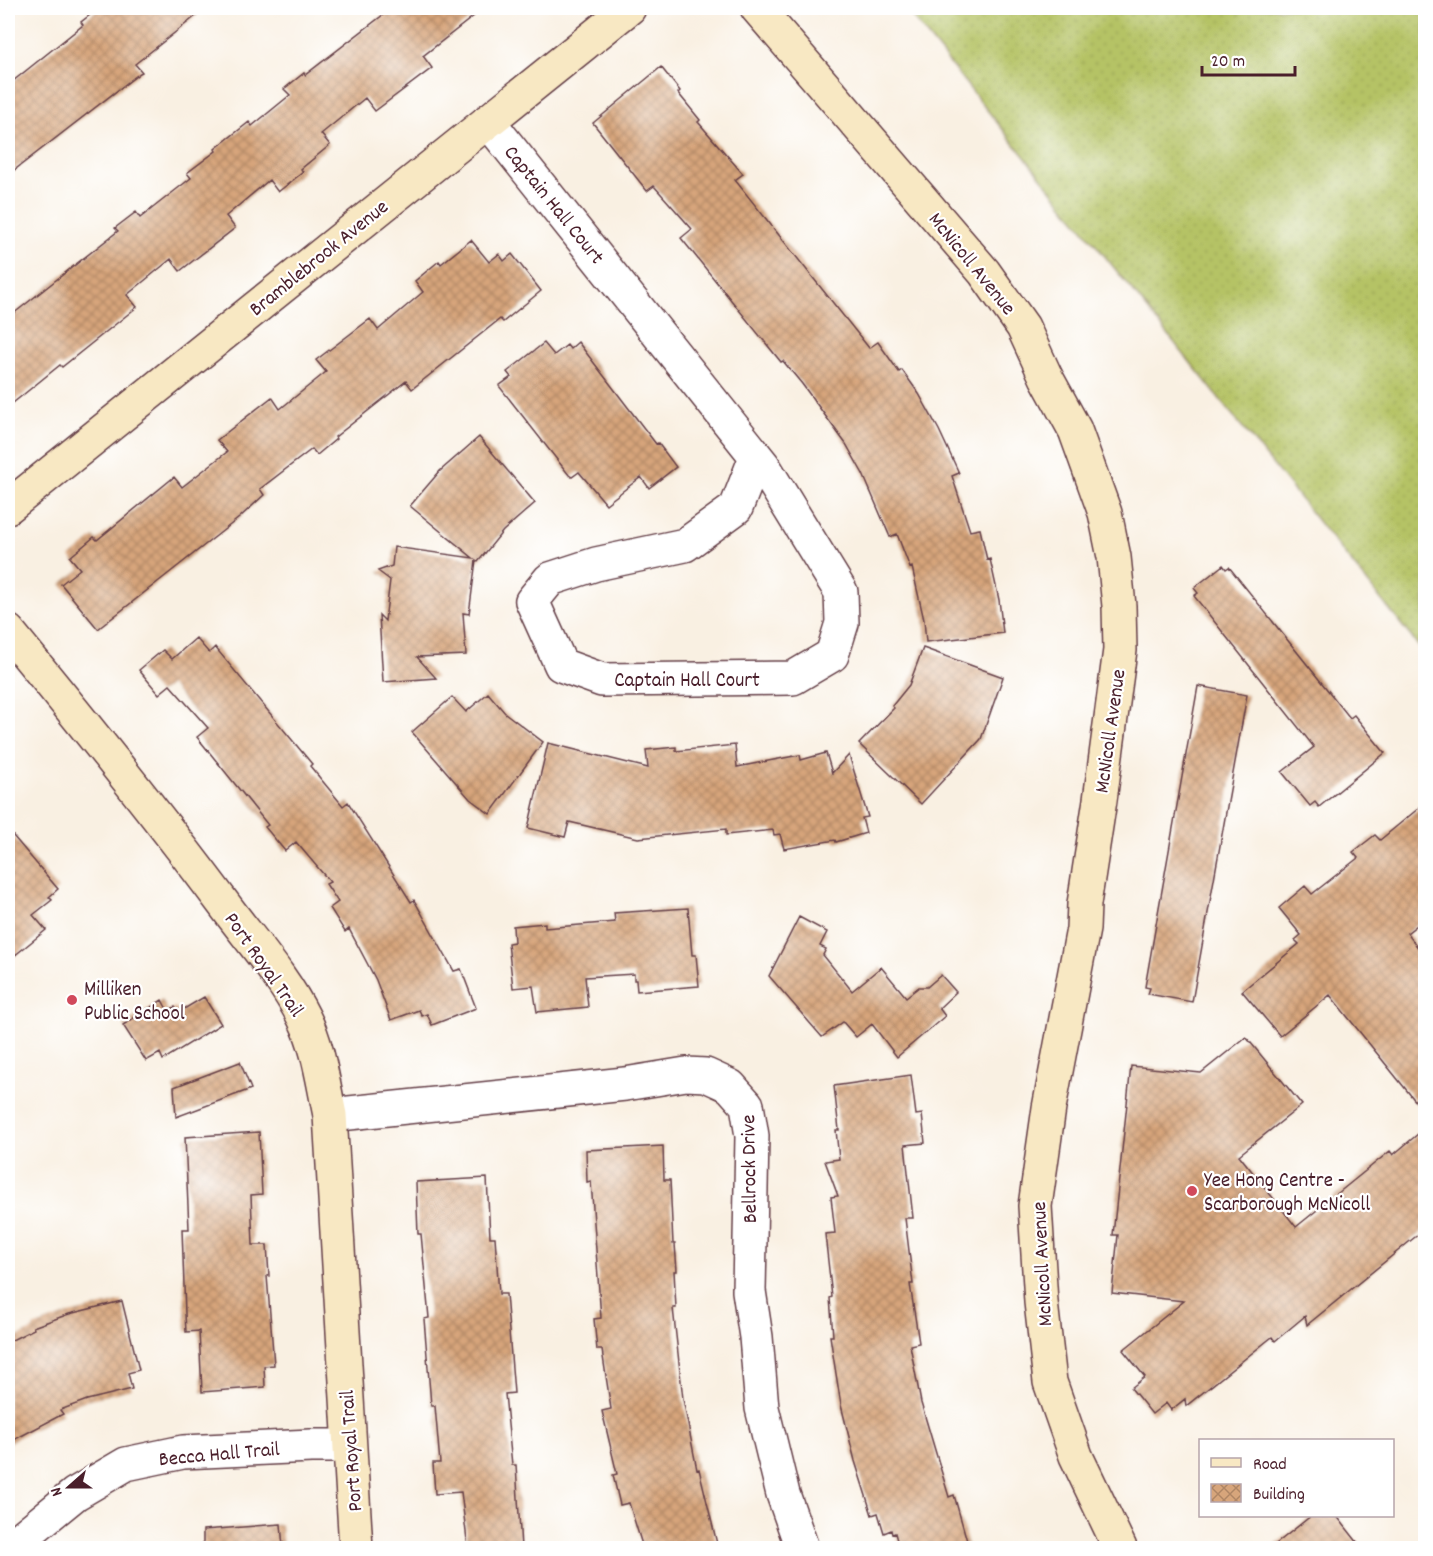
<svg xmlns="http://www.w3.org/2000/svg" width="1433" height="1556" viewBox="0 0 1433 1556" font-family="Dekko,sans-serif">
	<style>
		.grass { fill: url(#grass-dots); stroke: #807148; stroke-width: 1.5 }
		.building { fill: url(#building-cross-hatch) }
		.lines { fill: none; stroke-linecap: round; stroke-linejoin: round }
		.street-casing { stroke: #643e46; stroke-width: 36 }
		.secondary-casing { stroke: #643e46; stroke-width: 36 }
		.street { stroke: #fff; stroke-width: 33 }
		.secondary { stroke: #f8e8c3; stroke-width: 33 }
		.poi-dot { fill: #d1495b; stroke: #fff; stroke-width: 2 }
		.labels { text-anchor: middle; stroke-width: 4.5; stroke-linejoin: round; paint-order: stroke }
		.street-label { font-size: 21px; fill: #4a1f2b; stroke: #fff }
		.poi-label { font-size: 21px; fill: #4a1f2b; stroke: #fff; text-anchor: start }
	</style>
	<defs>
		<pattern id="grass-dots" width="8" height="8" patternUnits="userSpaceOnUse" patternTransform="scale(1.5)"><rect width="8" height="8" fill="#b5c365"/><path d="M2 2h.1M6 6h.1" fill="none" stroke="#9da758" stroke-width="1.8" stroke-linecap="round"/></pattern>
		<pattern id="building-cross-hatch" width="8" height="8" patternUnits="userSpaceOnUse" patternTransform="scale(1.5)"><rect width="8" height="8" fill="#d7a57b"/><path d="M0 0l8 8M0 8l8-8" fill="none" stroke="#b08665"/></pattern>
	</defs>
	<rect width="100%" height="100%" fill="#fff"/>
	<filter id="ink" filterUnits="userSpaceOnUse"><feTurbulence type="fractalNoise" baseFrequency=".0167" numOctaves="2"/><feDisplacementMap in="SourceGraphic" scale="12" xChannelSelector="R" yChannelSelector="G"/><feConvolveMatrix kernelMatrix="1 2 1 2 8 2 1 2 1" color-interpolation-filters="sRGB"/></filter>
	<filter id="wash" filterUnits="userSpaceOnUse"><feTurbulence type="fractalNoise" baseFrequency=".008" numOctaves="4" result="noise"/><feDisplacementMap in="SourceGraphic" scale="24" xChannelSelector="R" yChannelSelector="G"/><feGaussianBlur stdDeviation="1.35" result="paint"/><feColorMatrix in="noise" values="0 0 0 0 0 0 0 0 0 0 0 0 0 0 0 0 0 1.4 0 .05"/><feComposite in="paint" operator="in"/></filter>
	<g filter="url(#wash)">
		<rect width="100%" height="100%" fill="#f9f0e2"/>
		<path class="grass" d="M905 8H1425V654Z"/>
		<g id="blocks">
			<path class="building" d="M99 8H206L135 64 142 72 140 73 8 175V85L83 25 81 22Z
				M392 8H484L423 56 432 68 375 111 365 98 321 134 330 145 301 169 303 172 278 192 269 180 226 216 235 228 180 271 171 259 127 295 137 307 62 367 60 365 8 407V318L118 231 115 228 136 212 140 218 191 178 187 173 216 151 215 149 249 122 252 126 290 95 284 89 304 73 305 75Z
				M661 67 680 91 678 93 700 120 698 122 743 174 735 180 869 348 878 342 899 372 902 370 919 394 939 430 959 473 952 476 970 531 980 529 987 560 990 559 999 600 1003 633 926 642 924 620 912 567 910 568 897 534 890 537 863 474 846 444 802 384 783 361 781 362 681 238 692 229 654 186 647 191 593 123Z
				M471 240 489 262 499 254 504 261 512 254 541 291 503 322 500 319 412 389 406 381 335 437 336 439 317 455 312 449 260 489 264 495 239 518 98 629 61 584 80 569 70 557 94 537 97 540 174 477 182 487 227 452 217 440 272 397 280 409 326 372 316 360 370 319 378 330 423 292 415 281 439 261 441 264Z
				M578 342 656 444 658 443 676 467 649 488 641 477 606 504 579 472 572 477 569 475 499 386 511 377 507 372 544 343 554 355 567 345 570 349Z
				M479 437 535 503 503 531 478 562 476 560 469 614 463 613 466 655 417 657 436 678 383 682 379 615 385 621 390 580 378 571 392 566 394 547 473 558 410 506 440 471Z
				M1223 565 1226 569 1229 567 1350 718 1354 715 1385 753 1319 807 1315 802 1310 806 1282 772 1314 747 1194 596 1198 593 1194 588Z
				M196 638 209 653 215 647 312 764 310 766 343 806 348 802 411 902 414 900 454 971 461 969 476 1008 432 1025 427 1014 422 1016 419 1010 391 1020 376 980 349 929 345 932 330 908 338 902 326 884 330 882 296 842 285 851 265 827 268 825 197 737 208 728 170 685 159 694 139 670 163 650 172 659Z
				M923 648 1003 677 981 739 921 804 859 744 894 708 892 706 909 685Z
				M1198 686 1247 695 1192 1002 1148 994 1150 988 1145 987Z
				M488 693 505 713 543 742 490 814 470 799 412 732 452 697 466 712Z
				M548 743 648 768 646 750 676 747V751L735 745 737 767 800 755 801 760 826 753 832 773 849 755 868 817 862 818 866 833 836 842 835 840 784 849 780 834 774 835 773 830 726 835V829L638 838 569 822 565 837 528 828Z
				M1425 803V919L1407 933 1425 957V1113L1330 995 1280 1036 1242 991 1299 944 1295 940 1301 935 1279 908 1305 886 1312 894 1358 858 1353 852 1375 835 1380 840Z
				M8 830 58 889 49 897 52 900 33 915 46 930 8 961Z
				M688 908 692 955H696L699 986 637 991 636 980H634V974L585 977 588 1007 537 1012 533 986 513 988 508 943 514 942 513 926 545 923V928L615 922 614 913Z
				M799 917 827 932 820 946 826 949 823 955 852 991 881 967 906 997 919 987H927L941 975 956 992 939 1008 945 1016 897 1057 872 1024 856 1037 843 1022 822 1037 769 976Z
				M204 997 221 1024 163 1060 160 1053 146 1061 123 1025 162 1000 168 1011 175 1007 179 1012Z
				M1246 1037 1302 1105 1239 1155 1296 1227 1390 1151 1393 1155 1425 1128V1229L1307 1325 1305 1316 1275 1341 1272 1337 1186 1406 1185 1399 1171 1410 1166 1403 1152 1414 1131 1388 1145 1377 1123 1350 1184 1301 1112 1293 1118 1235H1113L1131 1066 1201 1073Z
				M240 1062 251 1089 176 1117 174 1087Z
				M911 1075 916 1115 922 1114 925 1143 905 1145 913 1218H905L913 1284H910L919 1343 910 1345 921 1403 949 1497 954 1495 969 1548H899L895 1533 892 1534 891 1530 884 1533 878 1513 872 1515 855 1461 841 1405 830 1336H833L830 1298 832 1297 825 1234 835 1233 831 1197 838 1196 825 1161 839 1159 836 1130H839L834 1086Z
				M259 1132 262 1194 251 1195 253 1245H267L269 1276H267L274 1365 264 1366 265 1387 202 1392 199 1331 186 1332 185 1314 182 1229H189L185 1137Z
				M663 1146 664 1180H670L673 1244H675L677 1271H674L676 1308H673L683 1399 697 1470 699 1469 718 1548H643L629 1503 620 1505 613 1475 617 1474 602 1411 611 1409 602 1350H597L594 1319 601 1318 591 1181 587 1182 586 1150Z
				M487 1178 490 1237H495L499 1294H506L514 1393 505 1394 512 1465H516L521 1548H468L461 1492 435 1494 433 1463H440L435 1406H431L430 1392 424 1319 429 1318 421 1234H418L416 1182Z
				M122 1301 139 1370 128 1373 132 1389 87 1400 60 1410 63 1414 8 1443V1342L34 1329 33 1327 69 1314Z
				M1312 1515H1336L1362 1548H1271Z
				M281 1524 283 1548H203V1530Z"/>
		</g>
	</g>
	<g filter="url(#ink)">
		<use href="#blocks" fill-opacity="0" stroke="#643e46" stroke-width="1.5"/>
		<g class="lines">
			<defs>
				<path id="street" d="M488 121 763 465 841 592 842 623 832 655 793 678 602 680 561 665 532 601 550 579 596 564 685 545 736 508 756 457
					M330 1115 625 1084 686 1074 706 1075 730 1086 747 1105 752 1136 749 1291 756 1337 762 1408 783 1494 802 1548
					M9 1548 75 1494 126 1464 183 1452 311 1446H349"/>
				<path id="secondary" d="M757 8 984 272 1023 327 1046 377 1075 430 1105 513 1114 557 1119 606 1120 650 1100 800 1084 904 1083 929 1049 1108 1035 1206 1041 1302 1050 1382 1076 1456 1120 1548
					M8 507 629 8
					M8 631C81 720 154 810 223 903 250 940 284 977 304 1018 319 1048 323 1083 330 1115L356 1548"/>
			</defs>
			<use href="#street" class="street-casing"/>
			<use href="#secondary" class="secondary-casing"/>
			<use href="#street" class="street"/>
			<use href="#secondary" class="secondary"/>
		</g>
	</g>
	<g class="poi-dot">
		<circle cx="72" cy="1000" r="6"/>
		<circle cx="1192" cy="1191" r="6"/>
	</g>
	<g class="labels">
		<g class="street-label">
			<text transform="translate(555 204) rotate(51)" y="7">Captain Hall Court</text>
			<text transform="translate(318 257) rotate(-39)" y="7">Bramblebrook Avenue</text>
			<text transform="translate(973 263) rotate(51)" y="7">McNicoll Avenue</text>
			<text x="687" y="686">Captain Hall Court</text>
			<text transform="translate(1109 731) rotate(-82)" y="7">McNicoll Avenue</text>
			<text transform="translate(265 964) rotate(55)" y="7">Port Royal Trail</text>
			<text transform="translate(748 1169) rotate(-91)" y="7">Bellrock Drive</text>
			<text transform="translate(1041 1264) rotate(-93)" y="7">McNicoll Avenue</text>
			<text transform="translate(350 1451) rotate(-94)" y="7">Port Royal Trail</text>
			<text transform="translate(219 1453) rotate(-5)" y="7">Becca Hall Trail</text>
		</g>
		<g class="poi-label">
			<text x="84" y="995">Milliken<tspan x="84" dy="24">Public School</tspan></text>
			<text x="1204" y="1186">Yee Hong Centre -<tspan x="1204" dy="24">Scarborough McNicoll</tspan></text>
		</g>
	</g>
	<rect width="1433" height="1556" fill="none" stroke="#fff" stroke-width="30"/>
	<rect x="1199" y="1439" width="195" height="78" fill="#ffffff" stroke="#b7a5aa" stroke-width="1.5"/>
	<rect x="1211" y="1458" width="30" height="9" fill="#f8e8c3" stroke="#b7a5aa" stroke-width="1.5"/>
	<text x="1253" y="1469" font-size="18" fill="#4a1f2b">Road</text>
	<rect x="1211" y="1484" width="30" height="18" fill="url(#building-cross-hatch)" stroke="#b7a5aa" stroke-width="1.5"/>
	<text x="1253" y="1499" font-size="18" fill="#4a1f2b">Building</text>
	<g transform="translate(69 1487) rotate(249)" stroke="#ffffff" stroke-width="4.5" paint-order="stroke">
	<path d="M0-4.5L10 22L0 15L-10 22Z" fill="#4a1f2b"/>
	<text y="-9" font-size="16" font-weight="bold" text-anchor="middle" fill="#4a1f2b">N</text>
	</g>
	<path d="M1202 66v9h93v-9" fill="none" stroke="#4a1f2b" stroke-width="3"/>
	<text x="1211" y="66" font-size="18" fill="#4a1f2b" stroke="#ffffff" stroke-width="4.5" paint-order="stroke">20 m</text>
</svg>
